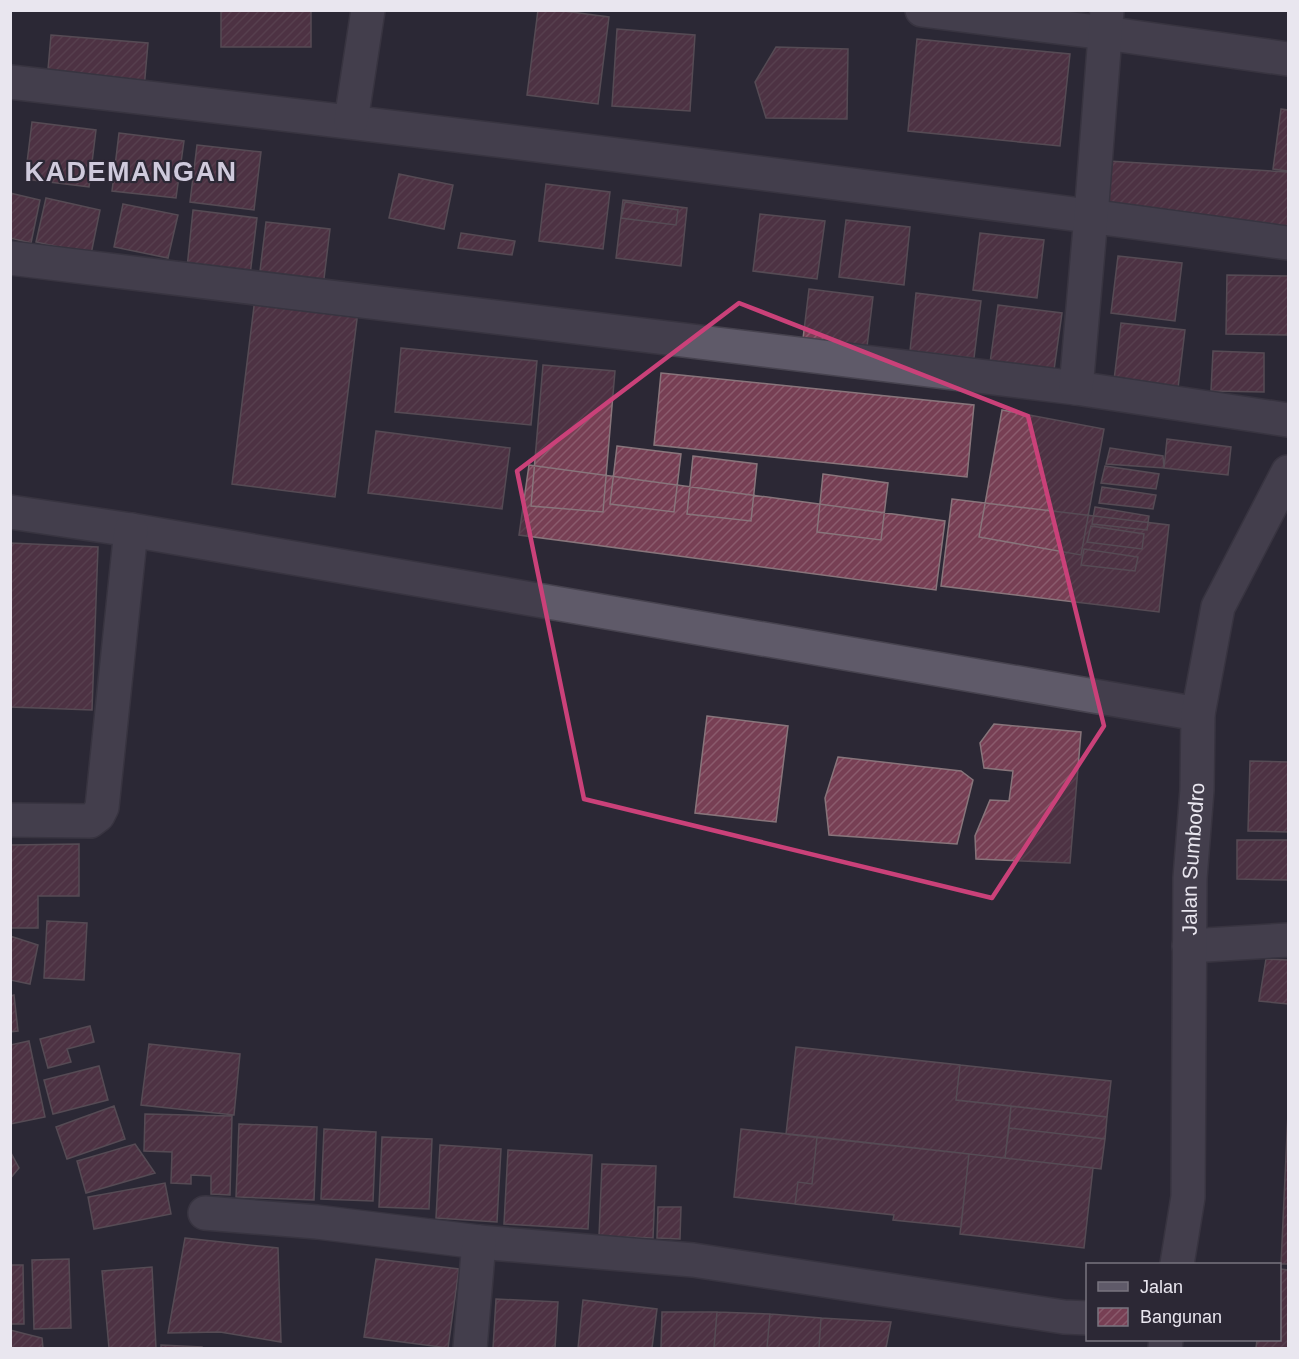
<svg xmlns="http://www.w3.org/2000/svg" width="1299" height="1359" viewBox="0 0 1299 1359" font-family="Arial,sans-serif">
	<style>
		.building { fill: url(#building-hatch); stroke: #88757b; stroke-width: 1.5 }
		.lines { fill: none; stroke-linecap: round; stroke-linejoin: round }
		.minor-casing { stroke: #47434f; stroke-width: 36 }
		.minor { stroke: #5f5a69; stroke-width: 33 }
		.marked { fill: none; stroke: #ca4179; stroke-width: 4.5; stroke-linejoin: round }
		.labels { text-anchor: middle; stroke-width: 4.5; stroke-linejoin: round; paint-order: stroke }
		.street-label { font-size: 21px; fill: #e9e6ef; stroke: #2c2835 }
		.district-label { font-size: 27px; font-weight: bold; letter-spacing: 1.5px; fill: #cfcadc; stroke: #2c2835 }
	</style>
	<defs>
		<pattern id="building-hatch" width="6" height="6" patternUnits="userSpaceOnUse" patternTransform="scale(1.5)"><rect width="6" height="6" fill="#773f54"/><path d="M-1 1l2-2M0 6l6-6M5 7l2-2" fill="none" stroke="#8a5b6d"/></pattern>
	</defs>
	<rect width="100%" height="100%" fill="#2c2835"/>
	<path class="building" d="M221 10H311V47H221Z
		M538 10H556L609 17 598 104 527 95Z
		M617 29 695 35 690 111 612 106Z
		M51 35 148 43 144 89 47 81Z
		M917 39 1070 54 1060 146 908 131Z
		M776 47 848 49 847 119 766 118 755 82Z
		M1281 109 1288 110V171L1273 169Z
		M32 122 96 130 89 187 25 179Z
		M119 133 184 141 176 198 112 191Z
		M197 145 261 152 254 210 190 202Z
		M1108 161 1288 172V230L1103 214Z
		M399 174 453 185 444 229 389 218Z
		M546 184 610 192 603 249 539 241Z
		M10 193 40 200 31 243 10 238Z
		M46 198 100 210 91 254 36 242Z
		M623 200 687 208 681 266 616 258Z
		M625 202 678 210 676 225 621 218Z
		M123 204 178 215 168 258 114 247Z
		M193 210 257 218 250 275 187 268Z
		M760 214 825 221 817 279 753 271Z
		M846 220 910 227 904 285 839 277Z
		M266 222 330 229 323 287 259 279Z
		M461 233 515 241 512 255 458 248Z
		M980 233 1044 240 1037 298 973 290Z
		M1118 256 1182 263 1175 321 1111 313Z
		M1227 275 1288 276V335L1226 334Z
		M257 282 360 295 335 497 232 484Z
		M809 289 873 297 866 355 802 347Z
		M916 293 981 301 974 358 910 351Z
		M998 305 1062 313 1054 370 990 363Z
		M1121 323 1185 330 1178 388 1114 380Z
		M401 348 537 361 531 425 395 412Z
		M1213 351 1264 353V392L1211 391Z
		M543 365 615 371 603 512 531 506Z
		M661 373 974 405 967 477 654 445Z
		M1002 410 1104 429 1081 555 979 537Z
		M376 431 510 448 502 509 368 493Z
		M1167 439 1231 447 1228 475 1164 468Z
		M617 446 681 454 674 512 610 504Z
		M1110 448 1163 456 1164 468 1106 464Z
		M693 456 757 464 751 521 687 514Z
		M529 465 945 521 936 590 519 535Z
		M1105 466 1159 474 1156 489 1101 483Z
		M823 474 888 483 881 540 817 532Z
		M1102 487 1156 495 1153 509 1099 503Z
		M952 499 1169 525 1159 612 941 586Z
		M1095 507 1149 516 1147 530 1092 524Z
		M1091 526 1144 534 1142 549 1087 542Z
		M10 543 98 547 92 710 10 707Z
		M1084 549 1138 557 1135 571 1081 565Z
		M707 716 788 726 776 822 695 813Z
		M994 724 1081 732 1070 863 976 859 975 836 990 800 1009 801 1013 771 984 768 980 743Z
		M838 757 961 771 973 780 957 844 829 835 825 798Z
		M1250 761 1288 762V832L1248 831Z
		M1237 840H1288V880L1237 879Z
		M79 844V896H38V928H11V845Z
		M47 921 87 923 84 980 44 978Z
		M10 936 38 945 30 984 10 980Z
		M1266 959 1288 960V1004L1259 1001Z
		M14 995 18 1031 10 1032V996Z
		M90 1026 94 1042 67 1049 71 1062 48 1068 40 1039Z
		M29 1041 45 1117 10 1124V1045Z
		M149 1044 240 1054 234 1115 141 1105Z
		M796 1047 960 1065 956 1100 1011 1106 1005 1158 786 1134Z
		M960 1065 1111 1081 1107 1117 956 1100Z
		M99 1066 108 1100 53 1114 44 1080Z
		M114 1106 125 1139 67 1159 56 1127Z
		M1011 1106 1107 1117 1105 1139 1009 1128Z
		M1288 1113V1264H1281Z
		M145 1114 232 1116 230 1195 211 1194V1176L191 1175V1184L171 1183 172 1152 144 1151Z
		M239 1124 317 1127 314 1200 236 1197Z
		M1009 1128 1105 1139 1101 1169 1005 1158Z
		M324 1129 376 1132 373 1201 321 1199Z
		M741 1129 817 1137 812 1184 798 1182 795 1204 734 1197Z
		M382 1137 432 1139 429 1209 379 1207Z
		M817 1137 969 1154 961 1227 893 1220 894 1215 795 1204 798 1182 812 1184Z
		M135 1144 155 1173 86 1193 77 1161Z
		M440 1145 501 1149 497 1222 436 1218Z
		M508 1150 592 1155 588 1229 504 1224Z
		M10 1151 19 1168 10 1179Z
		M969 1154 1093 1168 1084 1248 960 1234Z
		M602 1164 656 1166 653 1238 599 1236Z
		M165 1183 171 1214 94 1229 88 1197Z
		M658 1207H681L680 1239 657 1238Z
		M185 1238 278 1248 281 1342 220 1332 168 1333Z
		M69 1259 71 1328 34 1329 32 1260Z
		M376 1259 459 1269 448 1348 364 1337Z
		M10 1265H23L24 1324H10Z
		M152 1267 156 1348H109L102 1271Z
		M1280 1269 1288 1270V1348H1256L1257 1340H1280Z
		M496 1299 558 1302 555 1348H493Z
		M583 1300 657 1309 652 1348H578Z
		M662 1312H717L714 1348H661Z
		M717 1312 770 1314 767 1348H714Z
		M770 1314 821 1318 819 1348H767Z
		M821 1318 891 1322 886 1348H819Z
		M10 1330 42 1338 43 1348H10Z
		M161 1345 202 1347V1348H161Z"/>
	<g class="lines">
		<defs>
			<g id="minor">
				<path d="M922 10 1105 33 1288 59"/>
				<path d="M10 82C437 131 863 185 1288 243"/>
				<path d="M351 121 368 10"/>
				<path d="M10 258 1076 388 1288 420"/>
				<path d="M1076 388 1091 216 1107 10"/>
				<path d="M10 512 131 530 1198 714"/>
				<path d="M10 820 90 821 98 815 102 807 131 530"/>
				<path d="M1189 946 1288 940"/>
				<path d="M205 1213 317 1222 479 1242 693 1260 1064 1317 1088 1318"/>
				<path id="s1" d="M1177 1264 1188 1197 1190 878 1197 790 1198 714 1218 607 1288 472"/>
				<path d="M470 1348 479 1242"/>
				<path d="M1165 1348 1166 1340"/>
			</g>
		</defs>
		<use href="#minor" class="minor-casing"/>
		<use href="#minor" class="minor"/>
	</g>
	<path d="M0 0H1299V1359H0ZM739 303 1028 416 1104 726 992 898 584 799 517 471Z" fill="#2c2835" fill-opacity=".55" fill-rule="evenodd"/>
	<path class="marked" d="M739 303 1028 416 1104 726 992 898 584 799 517 471Z"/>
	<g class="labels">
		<g class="street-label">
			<text dy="7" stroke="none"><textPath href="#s1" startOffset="406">Jalan Sumbodro</textPath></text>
		</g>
		<g class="district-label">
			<text x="131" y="181">KADEMANGAN</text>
		</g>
	</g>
	<rect width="1299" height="1359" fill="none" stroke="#e9e6ef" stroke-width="24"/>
	<rect x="1086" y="1263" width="195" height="78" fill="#2c2835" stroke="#78747f" stroke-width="1.5"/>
	<rect x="1098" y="1282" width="30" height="9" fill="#5f5a69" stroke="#78747f" stroke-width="1.5"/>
	<text x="1140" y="1293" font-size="18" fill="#e9e6ef">Jalan</text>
	<rect x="1098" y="1308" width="30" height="18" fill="url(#building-hatch)" stroke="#78747f" stroke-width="1.5"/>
	<text x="1140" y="1323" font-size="18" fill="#e9e6ef">Bangunan</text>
</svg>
